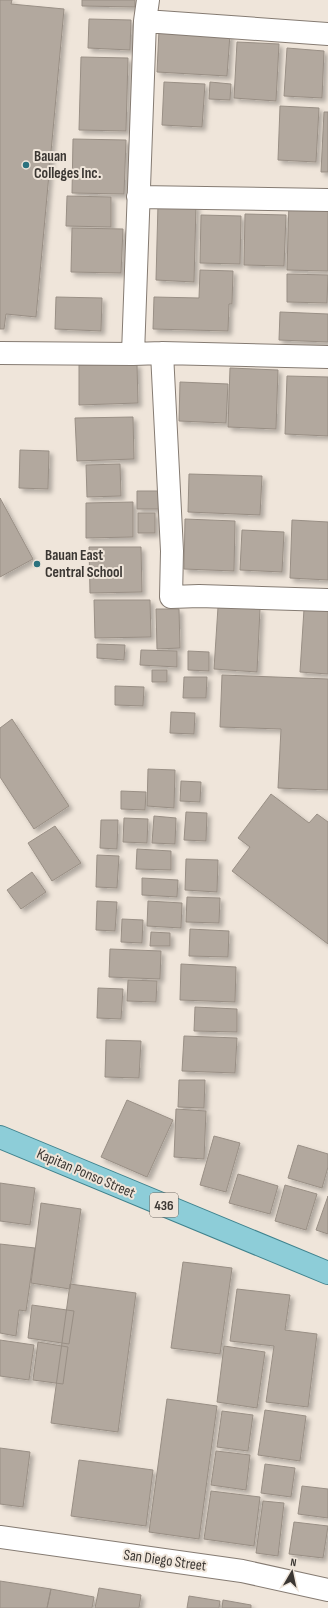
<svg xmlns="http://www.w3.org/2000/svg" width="328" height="1608" viewBox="0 0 328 1608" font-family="'Sofia Sans Condensed',sans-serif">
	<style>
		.building { fill: #b2a89e; stroke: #998f85; filter: url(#shadow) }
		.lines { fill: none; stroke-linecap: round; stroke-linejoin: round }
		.street-casing { stroke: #857b72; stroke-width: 24 }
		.secondary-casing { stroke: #857b72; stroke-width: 24 }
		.primary-casing { stroke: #3f828d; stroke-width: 24 }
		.street { stroke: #fff; stroke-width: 22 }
		.secondary { stroke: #fff; stroke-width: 22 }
		.primary { stroke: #8dcdd8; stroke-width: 22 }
		.poi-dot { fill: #2b727e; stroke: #efe5da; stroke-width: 1.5 }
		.labels { text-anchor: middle; stroke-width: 4; stroke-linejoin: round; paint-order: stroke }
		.shield { fill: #efe5da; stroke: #716b65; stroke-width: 1 }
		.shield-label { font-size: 14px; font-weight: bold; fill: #3b3733 }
		.poi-label { font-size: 15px; font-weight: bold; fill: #3b3733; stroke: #efe5da; text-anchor: start }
		.street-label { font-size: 15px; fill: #3b3733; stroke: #efe5da }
	</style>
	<defs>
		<filter id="shadow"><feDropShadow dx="3.5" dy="3.5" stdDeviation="2" flood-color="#0004"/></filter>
	</defs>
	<rect width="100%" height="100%" fill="#efe5da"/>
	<path class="building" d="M0 0H12L11 4 64 9 36 317 6 314 4 329H0Z
		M82 0H135V7L82 6Z
		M89 19 131 20 130 50 88 48Z
		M159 30 230 34 227 76 157 72Z
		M237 42 279 44 276 101 234 98Z
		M287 48 324 51 322 98 284 96Z
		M81 57 128 58 126 131 79 130Z
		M164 82 205 84 202 127 162 125Z
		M210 82 231 84 230 100 209 99Z
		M280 106 319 108 316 162 278 160Z
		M324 112H328V172H321Z
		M73 139 126 140 124 194 72 193Z
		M67 196 111 197V227L66 226Z
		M289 202 328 203V271L287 270Z
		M158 204 196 205 194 282 156 280Z
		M245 214 286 215 284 266 244 265Z
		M201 215 241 216 240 264 200 263Z
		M72 228 123 229 121 273 71 272Z
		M200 270 233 271 232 304H229L228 331 153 329 154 297 199 298Z
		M287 274 328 275 327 303 287 302Z
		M56 297 102 298 101 331 55 329Z
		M280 312 328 314V342L279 340Z
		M137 364 138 403 79 405V365Z
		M230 368 278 370 276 429 228 427Z
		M287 376 328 377V436L285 434Z
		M180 382 228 384 226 423 179 421Z
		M133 417 134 459 77 461 75 418Z
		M20 450 49 451 48 489 19 488Z
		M120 464 121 496 87 497 86 465Z
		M189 474 262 476 260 515 188 512Z
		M137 491H159V509H137Z
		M0 498 33 559 0 577Z
		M133 502V537L86 538V503Z
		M138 513H155V533H138Z
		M185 519 235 521 234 571 184 569Z
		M292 520 328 522V580L290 578Z
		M242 530 284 532 282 572 240 570Z
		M89 547H141L142 592 90 593Z
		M94 600H150L151 637 95 638Z
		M218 607 260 609 257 672 214 669Z
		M156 609H179L180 648 157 649Z
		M304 609 328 610V674L300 672Z
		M97 644 125 645 124 660 97 658Z
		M141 650 177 651V667L140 665Z
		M188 651 209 652V671L188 670Z
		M152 670H167V682H152Z
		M222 675 328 679V790L278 788 281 729 220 727Z
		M184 677H207L206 698H183Z
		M115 686 144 687 143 706 115 705Z
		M171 712 195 713 194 734 170 733Z
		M12 719 69 806 34 829 0 777V728Z
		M148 769 175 770 174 808 147 806Z
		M181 781 201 782 200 802 180 801Z
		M121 791 146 792 145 810 121 809Z
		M271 794 309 823 317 814 328 822V944L232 871 250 847 238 838Z
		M186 812 207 813 206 841 184 840Z
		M154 816 176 818 175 844 152 843Z
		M124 818 148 819 147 843 123 842Z
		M101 820H118L117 849 100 848Z
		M55 826 81 863 52 881 28 843Z
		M137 849 171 851V870L136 869Z
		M97 855 119 856 117 888 96 887Z
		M186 859 218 860 217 892 185 890Z
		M32 872 46 892 21 909 7 890Z
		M142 878 178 880 177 897 142 895Z
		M187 897 220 898 219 923 186 922Z
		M97 901 117 902 115 931 96 930Z
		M148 901 182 903 181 928 147 926Z
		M122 919 143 920 142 943 121 942Z
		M190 929 229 931 228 957 189 956Z
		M151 932 170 933V946H150Z
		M110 949 161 951 160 979 109 977Z
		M181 964 236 967 235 1002 180 1000Z
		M128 980 157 981 156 1002 127 1001Z
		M98 988 123 989 121 1019 97 1018Z
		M195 1007 237 1009V1032L194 1031Z
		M184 1036 237 1038 235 1073 182 1071Z
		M106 1040 141 1041 139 1078 105 1077Z
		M179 1080H205L204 1108 178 1107Z
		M127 1100 173 1120 147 1177 101 1157Z
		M176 1109 206 1111 204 1159 174 1157Z
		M214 1136 240 1143 226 1192 200 1185Z
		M298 1145 328 1154V1167L322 1188 288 1178Z
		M238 1174 278 1186 270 1214 229 1203Z
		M0 1183 35 1188 30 1225 0 1221Z
		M285 1185 317 1194 306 1230 275 1221Z
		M328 1196V1234L316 1230Z
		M41 1203 81 1209 70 1289 31 1283Z
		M0 1244 35 1248 26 1311 19 1310 16 1336 0 1333Z
		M183 1262 232 1268 220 1354 171 1348Z
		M70 1284 136 1293 118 1432 51 1423Z
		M237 1289 290 1295 285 1330 317 1334 308 1407 266 1402 274 1346 230 1341Z
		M32 1305 74 1311 69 1344 28 1338Z
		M0 1340 34 1345 29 1380 0 1376Z
		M38 1342 68 1347 63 1384 33 1380Z
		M224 1346 265 1352 257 1408 217 1402Z
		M167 1399 217 1406 199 1539 149 1532Z
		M265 1410 306 1416 300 1461 258 1455Z
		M222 1411 253 1415 248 1451 217 1447Z
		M0 1448 30 1452 23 1507 0 1504Z
		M216 1451 250 1455 246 1490 211 1485Z
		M79 1460 153 1470 146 1526 71 1516Z
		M265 1464 295 1468 291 1497 261 1493Z
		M302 1486 328 1489V1518L298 1514Z
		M211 1491 260 1497 254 1546 204 1539Z
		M263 1501 284 1503 278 1556 256 1553Z
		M294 1522 328 1526 323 1558 289 1554Z
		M0 1581 51 1589 47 1608H0Z
		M99 1588 141 1595 139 1608H95Z
		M51 1589 94 1597 92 1608H47Z
		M189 1596 220 1601 219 1608H187Z
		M223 1600 251 1605V1608H222Z"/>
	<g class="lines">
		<defs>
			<path id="street" d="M148 0 145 21 328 34
				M145 21 133 354 162 353 328 357
				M138 197 328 200
				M0 353 133 354
				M162 353 172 551 171 597 199 596 328 600"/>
			<path id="secondary" d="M0 1537 242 1571 328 1590"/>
			<path id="primary" d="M0 1137 328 1273"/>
		</defs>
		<use href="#street" class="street-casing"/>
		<use href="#secondary" class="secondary-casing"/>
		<use href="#primary" class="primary-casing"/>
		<use href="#street" class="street"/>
		<use href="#secondary" class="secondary"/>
		<use href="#primary" class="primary"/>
	</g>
	<g class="poi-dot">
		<circle cx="26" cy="165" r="4"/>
		<circle cx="37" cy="564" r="4"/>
	</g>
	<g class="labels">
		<rect class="shield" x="150" y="1193" width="28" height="24" rx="3"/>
		<g class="shield-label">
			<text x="164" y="1210">436</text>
		</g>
		<g class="poi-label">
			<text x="34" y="161">Bauan<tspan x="34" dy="17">Colleges Inc.</tspan></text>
			<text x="45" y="560">Bauan East<tspan x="45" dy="17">Central School</tspan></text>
		</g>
		<g class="street-label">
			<text transform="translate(86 1173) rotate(23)" y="5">Kapitan Ponso Street</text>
			<text transform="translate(165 1560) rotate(8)" y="5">San Diego Street</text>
		</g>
	</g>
	<g transform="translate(292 1572) rotate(9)" stroke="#efe5da" stroke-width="3" paint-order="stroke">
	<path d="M0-3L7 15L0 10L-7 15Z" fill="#3b3733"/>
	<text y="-6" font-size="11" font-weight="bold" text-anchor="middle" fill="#3b3733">N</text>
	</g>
</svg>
